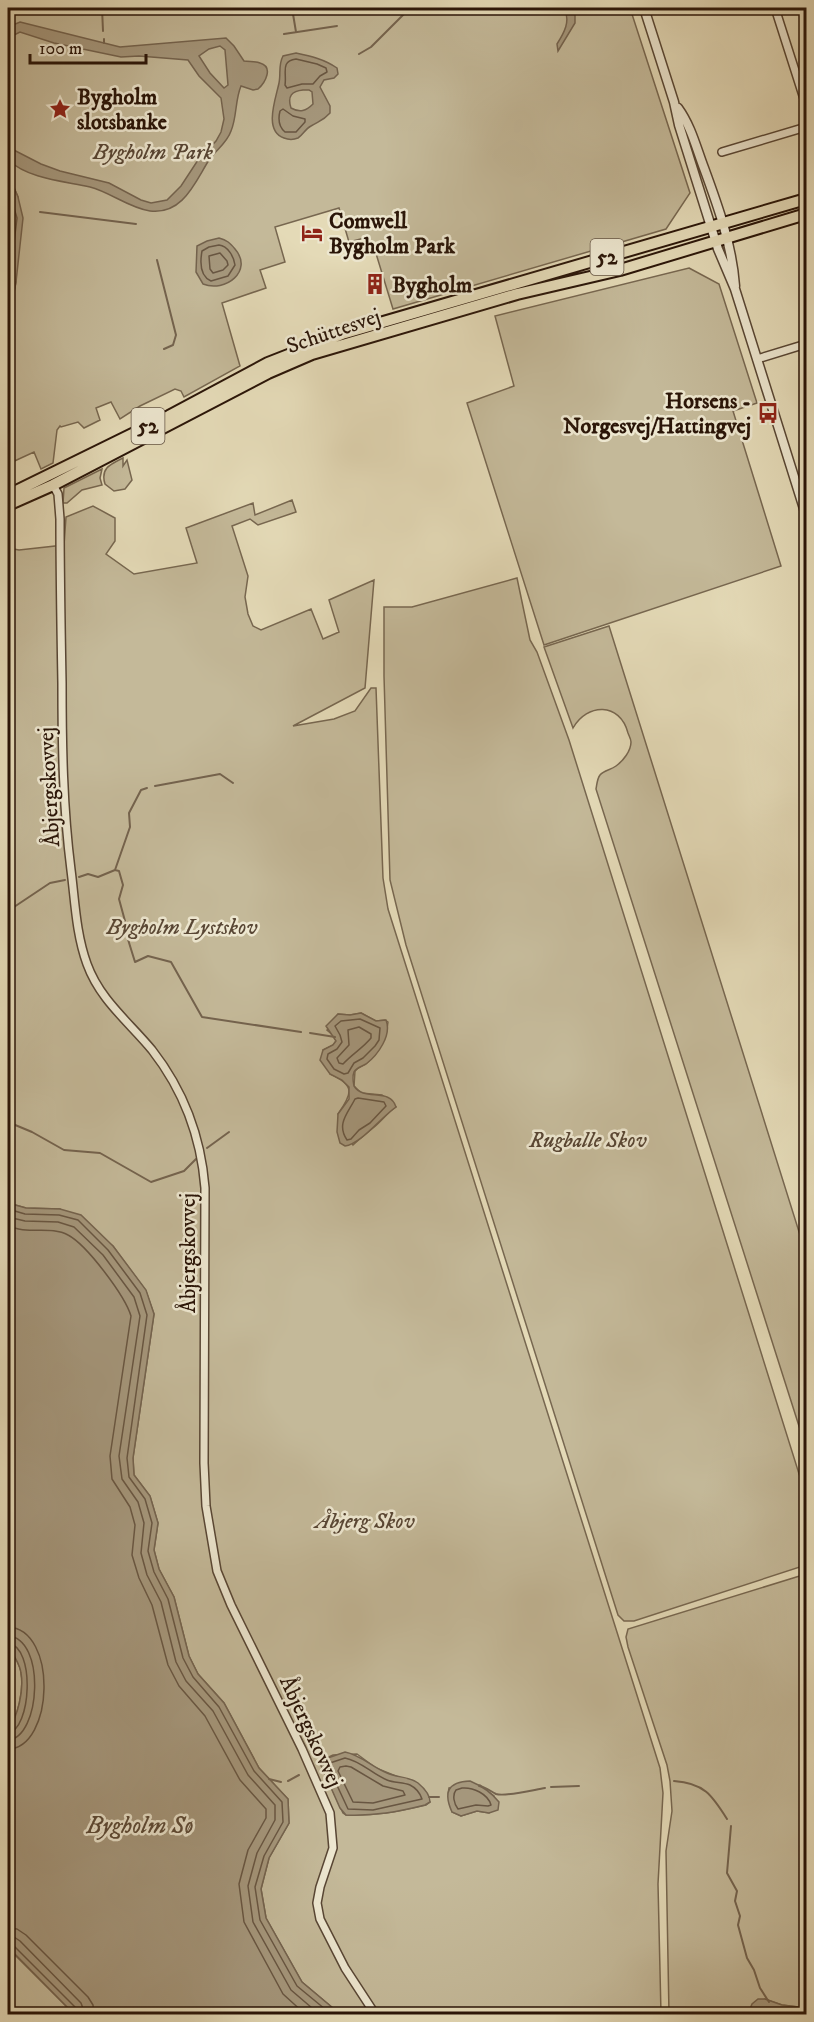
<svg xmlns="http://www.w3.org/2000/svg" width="814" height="2022" viewBox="0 0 814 2022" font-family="'IM FELL DW Pica',serif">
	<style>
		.green { fill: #c4b999; stroke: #776750; stroke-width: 1.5; fill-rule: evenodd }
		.water { fill: #a5977c; stroke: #74634e; stroke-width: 1.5; fill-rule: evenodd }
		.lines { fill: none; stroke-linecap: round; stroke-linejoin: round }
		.shore { stroke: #685642; stroke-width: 1.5 }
		.stream { stroke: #74634e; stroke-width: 2 }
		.minor-casing { stroke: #584634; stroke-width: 10 }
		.tertiary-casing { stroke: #584634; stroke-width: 11 }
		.primary-casing { stroke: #2a1508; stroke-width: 14 }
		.minor { stroke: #ede7d0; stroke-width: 7 }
		.tertiary { stroke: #ede7d0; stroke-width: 8 }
		.primary { stroke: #e4dab7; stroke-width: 10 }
		.labels { text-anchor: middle; stroke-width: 5; stroke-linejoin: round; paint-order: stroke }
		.shield { fill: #ede7d0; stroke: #645444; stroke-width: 1.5 }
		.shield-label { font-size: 21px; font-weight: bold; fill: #2a1508 }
		.poi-label { font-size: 22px; font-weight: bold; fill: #2a1508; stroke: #ede7d0; text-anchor: start }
		.park-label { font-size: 22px; font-style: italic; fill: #584634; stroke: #ede7d0 }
		.street-label { font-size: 22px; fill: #2a1508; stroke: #ede7d0 }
		.water-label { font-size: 24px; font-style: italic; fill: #5b4936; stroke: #ede7d0 }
	</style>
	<rect width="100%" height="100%" fill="#e4dab7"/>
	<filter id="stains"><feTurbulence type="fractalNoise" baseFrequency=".00333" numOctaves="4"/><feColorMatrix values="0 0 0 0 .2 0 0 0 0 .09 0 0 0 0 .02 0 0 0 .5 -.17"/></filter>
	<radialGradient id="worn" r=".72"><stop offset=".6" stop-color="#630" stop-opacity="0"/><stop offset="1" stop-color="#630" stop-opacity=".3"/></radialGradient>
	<path class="green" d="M8 8H630L690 193 666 229 393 309 374 247 366 241 364 238 349 242 339 208 275 227 285 262 260 270 266 288 222 303 240 366 184 397 181 391 175 389 140 406 120 419 111 402 96 408 100 420 84 428 78 422 61 427 60 426 57 430 53 463 41 469 34 452 8 464V323L16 282 18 197 8 174Z
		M689 268 719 284 757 403 733 411 781 566 544 645 467 403 514 386 495 316Z
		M123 458V466L127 460 132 480 125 489 114 491 105 484C100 468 111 464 123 458Z
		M102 469 100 478 102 485 82 490 67 503H63L64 488Z
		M292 500 296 512 258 525 250 519 232 526 248 576 245 597 248 614 253 626 261 630 311 609 323 639 339 632 329 600 374 580 365 688 293 726 334 719 355 711 371 688H376L383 878 388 909 660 1768 663 1793 658 1884 661 2014H340L302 1982 266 1918 261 1889 269 1858 289 1823 288 1799 259 1768 224 1703 198 1674 189 1656 174 1597 159 1569 154 1550 158 1523 150 1496 134 1475 133 1458 154 1314 146 1291 113 1246 60 1209 26 1208 8 1203V548L19 550 64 545 66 517 93 506 115 518V541L106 554 134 574 197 563 186 528 253 503 255 515ZM361 1013 376 1021 385 1020 388 1022C386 1040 380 1051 367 1063 363 1066 358 1067 355 1071L354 1086 361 1093 382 1095 396 1107C387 1113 381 1122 373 1128 366 1134 360 1138 353 1145L338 1114C353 1093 355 1085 330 1074L323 1050 333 1045 336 1041 335 1037 327 1030 338 1014 350 1015ZM357 1754 376 1768 398 1777 430 1802 426 1805C396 1812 376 1816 346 1815L343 1813 320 1763 322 1760 333 1755ZM480 1785 494 1796 489 1813 477 1811 461 1816 452 1812 448 1794 449 1788Z
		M517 578 530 640 537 652 569 740 806 1496V1565L634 1621H624L618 1615 406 945 390 880 384 676V607H412Z
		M609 626 806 1254V1448L596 789C597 784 597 779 600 775 604 770 611 770 616 766 623 761 631 751 631 742 631 739 629 736 628 733 620 702 587 703 573 728L544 647Z
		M806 1574V2008L782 2005 765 1999 748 2010V2014H669L666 1851 672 1811 670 1781 667 1765 628 1647 626 1637 628 1629Z
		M8 1647C13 1653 20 1665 21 1673 24 1690 18 1717 8 1729Z
		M8 1947 10 1950 74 2014H8Z"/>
	<path class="water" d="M564 8H575V23L558 51 557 44C564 33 571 21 564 8Z
		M20 22 120 47 226 38 234 46 244 61C249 62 256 61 260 63 274 67 265 83 258 89L253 90 241 86C235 100 237 117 231 131 227 143 216 150 209 160 195 182 183 215 150 211 129 208 110 192 90 187 63 181 29 179 8 160V147L41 164 60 171 109 183 141 200 151 203 167 200 181 186 198 160 216 141 221 132 224 119 221 98 199 76 188 60 139 56 121 57 54 43 20 32 8 38V27ZM220 46 225 50 228 85 224 88 210 73 199 56 209 49Z
		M296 53C310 56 324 59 337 68L338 74 334 78 324 80 320 87 330 106V113C323 121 319 121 311 126 305 129 303 135 298 138 293 140 289 140 284 138 263 131 276 98 279 83 281 74 278 65 283 56ZM303 90H309L312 92 313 104C306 111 300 113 291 108 287 96 292 91 303 90Z
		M8 174 18 197 23 218 16 282 8 323Z
		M219 238C227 240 230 243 235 249 254 271 225 293 203 284L196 272 197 246 207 241Z
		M361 1013 376 1021 386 1020C392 1035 378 1055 366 1064 361 1067 357 1067 354 1072 352 1077 353 1081 354 1086 364 1102 390 1087 396 1107 381 1117 361 1144 345 1146L340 1143 337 1132 338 1114 349 1099V1087L342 1080 330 1074 320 1060 323 1050 333 1045 336 1041 326 1026 338 1014 350 1015Z
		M8 1203 26 1208 60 1209 81 1215 113 1246 146 1290 154 1314 133 1458 134 1475 150 1496 158 1523 154 1550 159 1569 174 1597 189 1656 198 1674 224 1703 259 1768 288 1799 289 1823 269 1858 261 1889 266 1918 302 1982 340 2014H74L8 1947V1729C18 1717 24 1690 21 1673 20 1665 13 1653 8 1647Z
		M345 1752C361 1755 372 1767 387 1773 397 1778 409 1776 418 1783 424 1788 430 1794 430 1802L425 1805C397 1812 375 1816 346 1815L340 1808 320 1763 322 1760Z
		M470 1781C482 1786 491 1792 499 1802L498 1810 489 1813 477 1811 461 1816 452 1812C443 1792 448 1782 470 1781Z
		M758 1999H765L782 2005 806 2008V2014H748L752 2004Z"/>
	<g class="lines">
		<path class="shore" d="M296 59 317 64 326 68 327 72 320 76 313 84H302L287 88 285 85C287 73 280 61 296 59Z
			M283 109 293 116 305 119V122L296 132H285C278 126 278 119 280 111Z
			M8 188 17 218 8 292
			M219 245C228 246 234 257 235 265L228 276 211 281C200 276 200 262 202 251L209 247Z
			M220 253 227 261 228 265 223 270 213 273 210 269 209 256Z
			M360 1019 380 1028 379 1040 375 1046 363 1058 354 1063 348 1073 344 1074 334 1069 327 1059 328 1054 337 1049 342 1042 340 1035 335 1026 341 1021Z
			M359 1027 371 1034V1038C363 1048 352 1054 343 1064L339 1063 337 1058 349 1045 348 1030Z
			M358 1098 384 1102 386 1106 370 1123 359 1130 351 1139 347 1140C336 1124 348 1113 355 1099Z
			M8 1209 25 1214 59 1215 78 1220 108 1250 140 1293 147 1315 127 1458 129 1477 145 1499 152 1523 148 1551 154 1572 168 1599 183 1658 193 1677 219 1707 254 1771 282 1802 283 1822 264 1856 255 1887 260 1920 297 1986 331 2014
			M8 1217 25 1221 58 1222 74 1227 103 1255 134 1297 140 1316 119 1456 122 1479 138 1502 144 1523 141 1553 147 1575 161 1602 176 1662 186 1681 213 1711 248 1775 275 1805V1820L257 1853 248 1886 253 1922 291 1990 319 2014
			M8 1226C14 1228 20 1230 26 1230 39 1231 56 1228 68 1235 87 1245 125 1296 131 1316L110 1456 112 1479 130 1507 135 1525 132 1555 139 1578 152 1605 168 1665 179 1686 205 1716 240 1780 266 1809V1818L248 1850 239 1884 244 1922 283 1994 305 2014
			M8 1627C58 1629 54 1748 8 1749
			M8 1636C46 1638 41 1738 8 1740
			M8 1643C36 1647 31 1730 8 1733
			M345 1758C361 1761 372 1774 387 1780 394 1783 403 1782 410 1785 416 1788 420 1793 422 1799L373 1810 348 1809 328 1766 330 1763Z
			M346 1766 351 1767 383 1786 403 1791 405 1795 373 1803 353 1802 338 1771 340 1767Z
			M462 1788C473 1787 488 1794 491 1805L488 1806 476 1805 458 1809C454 1804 452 1795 456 1790Z
			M8 1928 17 1929 26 1935 88 1997 93 2005 94 2014
			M8 1937H14L20 1941 81 2003 85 2014
			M8 1944 14 1946 76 2008 77 2014"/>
		<path class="stream" d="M102 8 103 31
			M292 8 296 32
			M284 34 337 26
			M104 39V43
			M359 54 371 47 405 13 407 8
			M40 212 136 224
			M157 260 176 335 173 345 164 349
			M155 786 220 774 233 783
			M115 870 130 827 129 813 141 790 147 788
			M79 877 88 874 98 877 115 870 119 871 123 885 119 899 125 921 126 933 135 962 148 956 171 962 202 1017 301 1032
			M8 911 50 883 65 880
			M310 1033 335 1037
			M8 1122 32 1132 64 1150 100 1153 151 1182 184 1171 196 1159
			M207 1148 229 1132
			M269 1779 281 1782
			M288 1781 299 1775
			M674 1781C704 1783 712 1795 727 1819
			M479 1786C486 1787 490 1791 496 1794 506 1797 533 1790 545 1788
			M551 1787 579 1786
			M429 1797H439
			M731 1826 727 1873 737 1891 735 1901 740 1916 738 1925 747 1958 754 1970 760 1988 769 2002"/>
		<defs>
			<path id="minor" d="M775 8 806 105
				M722 152 806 127
				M757 359 806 344
				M53 485 58 494 60 519C60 574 61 629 62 683 62 746 63 807 71 870 75 901 76 934 87 964 100 1000 129 1022 152 1050 184 1091 201 1137 205 1188L204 1463 206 1506 217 1571 231 1605 302 1749 330 1813 333 1848 320 1887 317 1903 320 1919 345 1968 375 2014"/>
			<path id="tertiary" d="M644 8 674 102 679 125 718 249 735 289 806 515
				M678 108C691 126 696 147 704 168 718 206 732 245 735 286"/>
			<path id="primary" d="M8 495 169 416 268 363 342 334 806 199
				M8 505 53 485 268 373 312 354 517 294 620 270 806 214"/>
		</defs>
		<use href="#minor" class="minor-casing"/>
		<use href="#tertiary" class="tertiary-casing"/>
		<use href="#primary" class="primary-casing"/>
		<use href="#minor" class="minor"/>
		<use href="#tertiary" class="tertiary"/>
		<use href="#primary" class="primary"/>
	</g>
	<defs>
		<symbol id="sight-bare" viewBox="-9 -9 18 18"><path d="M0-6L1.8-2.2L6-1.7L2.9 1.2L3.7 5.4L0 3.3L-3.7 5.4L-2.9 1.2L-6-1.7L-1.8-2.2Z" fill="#8f2418" stroke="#ede7d0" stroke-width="2.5" paint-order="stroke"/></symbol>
		<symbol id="hotel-bare" viewBox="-9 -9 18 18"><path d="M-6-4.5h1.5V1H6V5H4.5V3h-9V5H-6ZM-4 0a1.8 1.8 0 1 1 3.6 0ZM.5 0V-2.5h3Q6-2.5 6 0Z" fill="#8f2418" stroke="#ede7d0" stroke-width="2.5" paint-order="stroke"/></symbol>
		<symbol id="building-bare" viewBox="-9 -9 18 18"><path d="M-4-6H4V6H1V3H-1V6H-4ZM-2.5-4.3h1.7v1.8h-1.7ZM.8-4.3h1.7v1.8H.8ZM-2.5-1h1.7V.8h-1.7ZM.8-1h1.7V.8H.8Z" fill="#8f2418" stroke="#ede7d0" stroke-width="2.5" paint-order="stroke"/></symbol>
		<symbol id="bus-bare" viewBox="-9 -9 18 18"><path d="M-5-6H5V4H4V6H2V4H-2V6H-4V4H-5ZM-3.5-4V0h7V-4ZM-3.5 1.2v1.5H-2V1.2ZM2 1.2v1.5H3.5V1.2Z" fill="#8f2418" stroke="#ede7d0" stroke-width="2.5" paint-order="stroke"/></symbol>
	</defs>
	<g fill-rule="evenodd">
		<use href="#sight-bare" x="45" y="94" width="30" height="30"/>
		<use href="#hotel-bare" x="297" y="218" width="30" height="30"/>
		<use href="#building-bare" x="360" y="269" width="30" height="30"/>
		<use href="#bus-bare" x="753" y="398" width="30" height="30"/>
	</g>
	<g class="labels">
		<g class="shield">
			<rect x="590.5" y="239" width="33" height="36" rx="4.5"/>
			<rect x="131.5" y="408" width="33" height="36" rx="4.5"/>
		</g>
		<g class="shield-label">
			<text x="607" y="264">52</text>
			<text x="148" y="433">52</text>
		</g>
		<g class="poi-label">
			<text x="77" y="104">Bygholm<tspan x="77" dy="25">slotsbanke</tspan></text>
			<text x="329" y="228">Comwell<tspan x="329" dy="25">Bygholm Park</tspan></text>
			<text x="392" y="292">Bygholm</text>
			<text x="751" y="408" text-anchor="end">Horsens -<tspan x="751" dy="25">Norgesvej/Hattingvej</tspan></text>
		</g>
		<g class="park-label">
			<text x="153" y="159">Bygholm Park</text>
			<text x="182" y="934">Bygholm Lystskov</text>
			<text x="588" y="1147">Rugballe Skov</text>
			<text x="365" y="1528">Åbjerg Skov</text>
		</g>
		<g class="street-label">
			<text transform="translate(333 330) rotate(-19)" y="8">Schüttesvej</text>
			<text transform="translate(48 787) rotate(-93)" y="8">Åbjergskovvej</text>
			<text transform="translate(187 1253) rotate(-90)" y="8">Åbjergskovvej</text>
			<text transform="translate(312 1731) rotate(65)" y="8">Åbjergskovvej</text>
		</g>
		<g class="water-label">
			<text x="140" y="1833">Bygholm Sø</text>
		</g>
	</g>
	<rect width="814" height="2022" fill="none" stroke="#e4dab7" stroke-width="30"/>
	<rect x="9" y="9" width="796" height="2004" fill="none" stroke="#2a1508" stroke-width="3"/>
	<rect x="15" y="15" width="784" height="1992" fill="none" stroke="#2a1508" stroke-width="1.5"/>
	<path d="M30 54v9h116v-9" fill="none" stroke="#2a1508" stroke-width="3"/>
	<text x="39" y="54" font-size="18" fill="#2a1508" stroke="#ede7d0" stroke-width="4.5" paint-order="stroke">100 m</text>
	<rect width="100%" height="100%" filter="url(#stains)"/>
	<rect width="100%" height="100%" fill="url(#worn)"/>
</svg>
